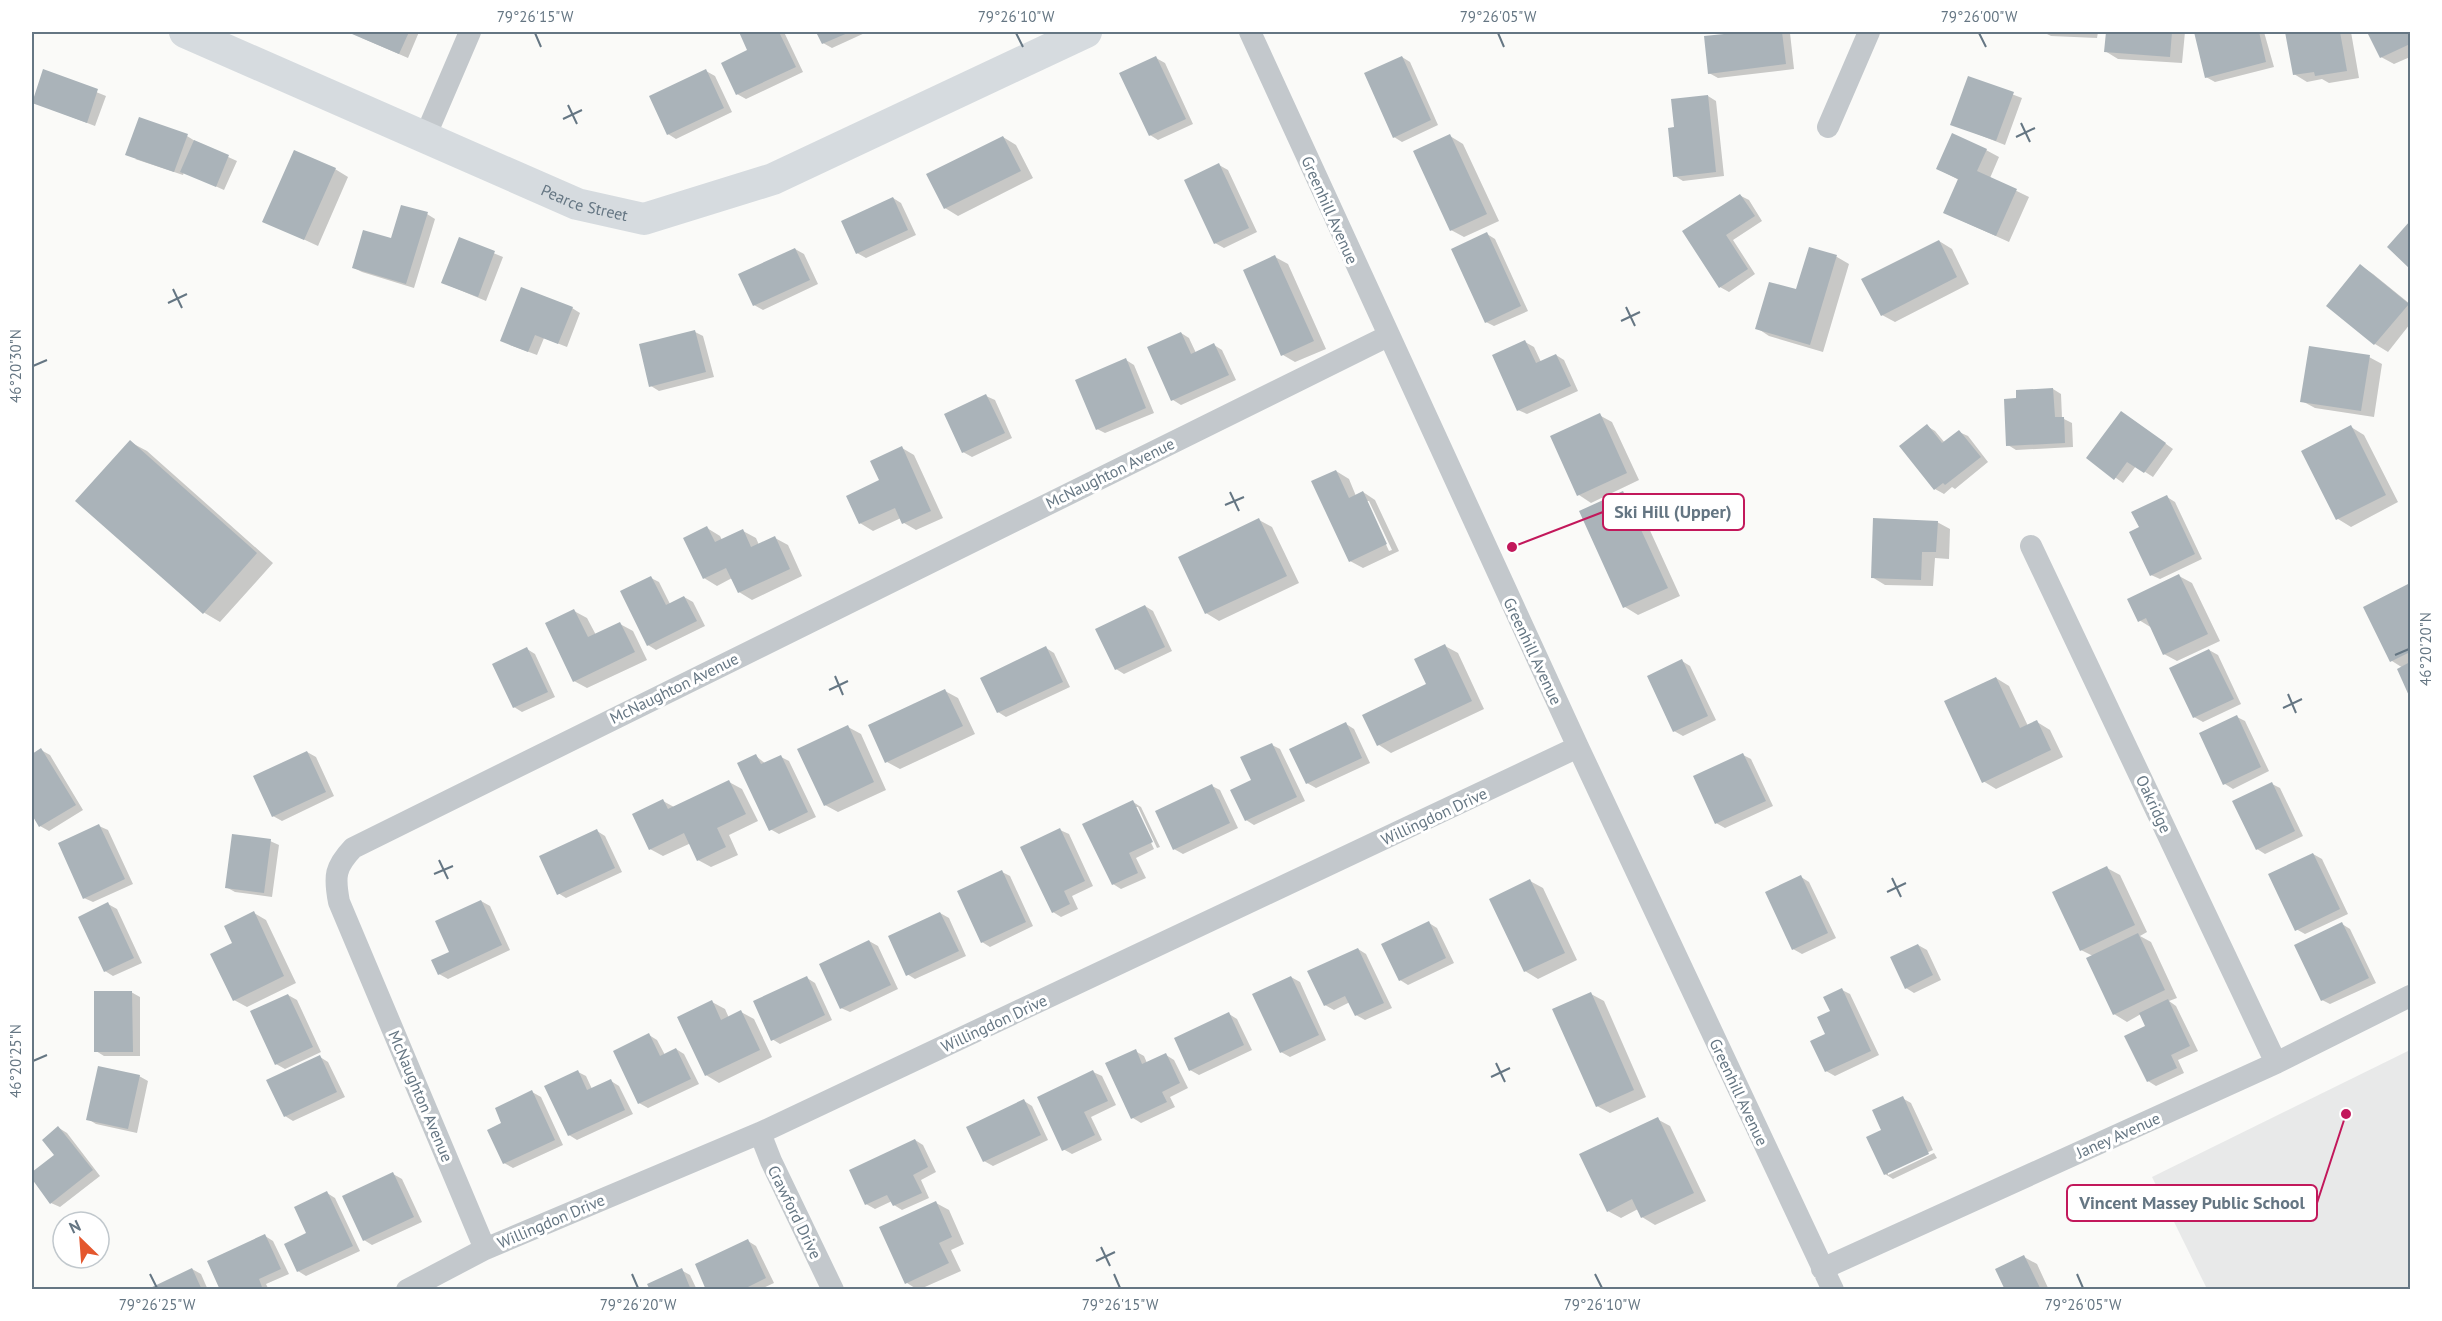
<svg xmlns="http://www.w3.org/2000/svg" width="2442" height="1321" viewBox="0 0 2442 1321" font-family="'PT Sans',sans-serif">
	<style>
		.built { fill: #e8e9e9 }
		.shadow { fill: #0003; fill-rule: evenodd }
		.building { fill: #aab3b9 }
		.lines { fill: none; stroke-linecap: round; stroke-linejoin: round }
		.street { stroke: #c3c8cc; stroke-width: 22 }
		.secondary { stroke: #d6dbdf; stroke-width: 32 }
		.ticks { fill: none; stroke: #657683; stroke-width: 2 }
		.labels { text-anchor: middle; stroke-width: 6; stroke-linejoin: round; paint-order: stroke }
		.street-label { font-size: 16px; fill: #657683; stroke: #fff }
		.leader { fill: none; stroke: #c2185b; stroke-width: 2 }
		.callout-dot { fill: #c2185b; stroke: #fff; stroke-width: 2 }
		.callout { fill: #fff; stroke: #c2185b; stroke-width: 2 }
		.callout-label { font-size: 18px; text-anchor: middle; font-weight: bold; fill: #657683 }
		.neatline { fill: none; stroke: #657683; stroke-width: 2 }
		.ticks-label { font-size: 15px; text-anchor: middle; fill: #657683 }
	</style>
	<rect width="100%" height="100%" fill="#fafaf8"/>
	<path class="built" d="M2410 1050V1289H2207L2152 1177Z"/>
	<path class="shadow" d="M354 32H419L408 58 362 38Z
		M740 32H784L803 72 746 99 737 94 723 63 749 51Z
		M818 32H867L832 48 823 43Z
		M1757 32H1786L1790 33 1794 69 1718 78 1709 73 1705 38Z
		M2043 32H2098L2097 38 2051 36Z
		M2107 32H2185L2182 63 2118 59 2105 51Z
		M2195 32H2264L2274 67 2215 82 2206 77Z
		M2286 32H2351L2359 78 2329 83 2322 79 2307 82 2294 74Z
		M2369 32H2410V57L2394 64 2381 57Z
		M1402 57 1410 62 1438 125 1402 142 1394 137Z
		M1156 58 1165 63 1193 124 1158 140 1150 135Z
		M44 71 106 96 95 126 33 102Z
		M706 71 715 76 732 112 676 139 668 134Z
		M1969 78 2022 98 2005 145 1952 124Z
		M1708 96 1716 101 1724 176 1683 181 1675 176 1676 129Z
		M187 136 195 141V142L237 161 224 190 184 172 183 175 135 159Z
		M1450 136 1463 144 1499 221 1464 237 1451 230Z
		M1003 137 1016 145 1033 178 958 216 945 208Z
		M1986 150 1999 157 1990 178 2029 197 2009 242 1958 219 1959 180 1938 169Z
		M1219 165 1228 170 1257 232 1224 248 1215 243Z
		M335 169 348 177 318 246 264 221Z
		M1741 196 1749 200 1762 221 1733 240 1755 274 1729 292 1720 287 1684 232Z
		M893 198 901 203 916 235 866 258 857 253Z
		M427 214 435 219 414 288 362 272 354 268Z
		M2410 223V267L2389 246Z
		M1487 234 1495 239 1528 311 1494 326 1486 322Z
		M459 239 503 257 486 301 443 283Z
		M1939 241 1952 249 1969 284 1895 322 1882 315Z
		M795 249 804 254 818 284 763 310 754 305Z
		M1810 249 1837 257 1849 264 1823 352 1769 336 1757 328 1797 291Z
		M1275 257 1288 264 1326 349 1295 362 1283 355Z
		M2361 266 2373 274 2410 304V324L2388 352 2375 344 2328 306Z
		M572 308 580 313 567 347 544 338 537 355 510 345Z
		M695 332 703 336 714 377 659 391 651 386Z
		M1181 333 1189 338 1196 353 1214 345 1222 350 1236 380 1181 405 1173 400Z
		M1525 342 1534 347 1541 362 1556 355 1564 360 1578 391 1527 414 1518 410Z
		M2369 357 2382 364 2374 417 2315 408 2302 401Z
		M1126 360 1134 365 1154 413 1105 433 1097 429Z
		M2053 389 2061 394 2062 418 2072 423 2073 447 2016 450 2008 445 2018 400Z
		M986 396 995 400 1012 438 972 457 963 452Z
		M1599 415 1612 422 1639 480 1591 503 1579 495Z
		M2130 418 2173 449 2153 477 2136 466 2123 483 2088 458Z
		M1927 426 1935 431 1945 443 1959 432 1968 436 1988 462 1955 489 1952 487 1944 494 1935 489Z
		M2351 427 2364 435 2398 502 2351 527 2338 519Z
		M130 442 147 451 273 563 220 622 203 612Z
		M902 448 914 455 943 518 916 530 904 523 901 518 873 531 860 523 881 481Z
		M1336 471 1349 479 1356 496 1363 492 1375 500 1399 551 1363 568 1350 561ZM1366 501H1369L1392 550 1389 551Z
		M1623 493 1636 500 1680 596 1638 615 1625 607 1581 512Z
		M2167 497 2175 502 2202 559 2160 579 2151 575 2141 528Z
		M1259 520 1272 527 1299 583 1219 621 1206 613Z
		M1937 522 1950 529 1949 559 1935 558 1933 586 1885 585 1872 577Z
		M707 528 720 536 722 540 743 531 756 538 759 545 775 538 788 545 802 576 752 600 739 592 732 578 717 586 704 578Z
		M2179 576 2192 583 2220 641 2177 661 2164 654 2152 628 2139 620Z
		M651 578 659 582 670 604 684 597 693 602 705 626 656 650 648 645Z
		M2410 585V695L2399 670 2403 668 2392 661 2365 608Z
		M1145 606 1153 611 1172 651 1124 674 1116 669Z
		M574 611 587 618 596 635 620 624 633 631 647 660 587 688 574 681Z
		M1445 646 1458 653 1484 709 1391 753 1379 745 1428 685Z
		M1046 648 1054 653 1070 687 1006 717 998 712Z
		M527 649 535 654 555 697 522 712 514 707Z
		M2209 650 2218 655 2241 704 2203 722 2194 717Z
		M1682 661 1690 666 1716 720 1683 736 1674 731Z
		M1996 678 2009 686 2028 726 2037 722 2050 730 2063 757 1996 789 1983 781Z
		M945 691 958 698 975 734 900 769 887 762Z
		M2237 717 2245 721 2269 771 2233 789 2225 784Z
		M1346 724 1354 729 1370 763 1316 788 1307 783Z
		M848 727 861 734 886 790 838 812 825 805Z
		M1272 745 1280 749 1305 801 1254 825 1246 820 1253 781Z
		M41 750 50 755 83 810 49 831 40 826 32 812V756Z
		M307 752 316 757 334 796 282 821 273 816Z
		M1743 755 1751 759 1773 806 1725 828 1716 823 1695 777Z
		M756 756 766 764 781 757 789 761 816 817 779 834 770 829Z
		M729 782 742 789 758 821 729 835 738 855 711 867 698 860 691 843 663 856 650 849 663 801 674 807Z
		M2272 784 2280 788 2303 836 2265 854 2257 849Z
		M1212 786 1220 790 1238 828 1183 854 1174 849Z
		M1133 802 1141 807 1160 847 1157 848 1138 807H1134L1154 849 1136 858 1146 878 1121 889 1113 884Z
		M99 826 108 830 133 884 93 902 84 898Z
		M1060 830 1069 834 1093 886 1072 896 1078 909 1061 917 1053 912Z
		M597 831 605 836 622 872 566 898 558 893Z
		M270 841 279 845 272 897 235 892 226 887Z
		M2313 854 2322 859 2348 914 2305 934 2296 929Z
		M2107 868 2120 875 2147 932 2140 936 2151 942 2177 998 2169 1001 2176 1006 2198 1051 2178 1060 2184 1073 2156 1086 2148 1081 2147 1027 2141 1014 2127 1022 2114 1014 2093 956 2081 950Z
		M1002 872 1010 876 1033 926 990 947 982 942Z
		M1801 877 1809 882 1836 938 1802 954 1793 949Z
		M1530 881 1543 888 1577 960 1538 979 1525 971Z
		M481 901 490 906 510 950 448 979 439 974Z
		M108 904 117 909 142 963 113 976 105 971Z
		M254 913 266 920 296 983 247 1007 234 1000Z
		M940 913 949 918 966 956 915 979 907 974Z
		M1429 923 1437 928 1454 963 1408 985 1400 980Z
		M2342 924 2350 929 2376 983 2330 1004 2322 1000Z
		M869 941 878 946 898 989 850 1012 841 1008Z
		M1918 945 1927 950 1941 980 1914 993 1906 988Z
		M1358 949 1366 954 1392 1008 1365 1020 1356 1015 1350 1002 1334 1010 1325 1005Z
		M1291 977 1300 982 1326 1040 1290 1057 1281 1052Z
		M807 978 815 983 832 1020 780 1044 772 1039Z
		M1842 990 1850 994 1879 1055 1835 1076 1826 1071 1827 1034Z
		M131 992 140 997V1056H104L96 1051Z
		M1591 994 1604 1001 1646 1097 1610 1113 1597 1106Z
		M288 995 297 1000 321 1052 285 1069 276 1064Z
		M712 1002 725 1009 729 1018 741 1012 754 1019 772 1057 719 1083 706 1075Z
		M1229 1014 1237 1019 1252 1050 1199 1075 1190 1070Z
		M649 1035 657 1040 665 1055 676 1049 684 1054 699 1084 648 1108 639 1103Z
		M1135 1051 1144 1056 1147 1063 1166 1055 1174 1060 1188 1088 1170 1097 1175 1107 1141 1123 1133 1118Z
		M320 1057 328 1062 345 1097 293 1121 285 1116Z
		M578 1072 586 1076 592 1089 611 1081 619 1086 633 1114 577 1140 569 1135Z
		M1093 1072 1102 1076 1116 1105 1091 1117 1102 1140 1072 1154 1063 1149Z
		M139 1076 148 1081 137 1133 96 1124 88 1119Z
		M532 1092 541 1097 563 1145 513 1168 504 1163 503 1124Z
		M1902 1098 1911 1103 1933 1150 1888 1171V1175L1934 1153 1937 1158 1893 1179 1885 1174 1883 1131Z
		M1024 1101 1032 1106 1048 1140 993 1166 984 1161Z
		M1657 1119 1670 1126 1706 1201 1655 1225 1642 1217 1638 1209 1621 1218 1608 1211Z
		M59 1128 67 1133 100 1176 60 1207 51 1203 32 1177V1174L56 1155Z
		M915 1140 923 1145 936 1172 921 1180 929 1198 902 1210 894 1205 892 1201 875 1209 866 1204Z
		M393 1174 402 1179 422 1222 372 1245 364 1240Z
		M327 1193 335 1198 360 1251 306 1276 298 1271 308 1233Z
		M936 1203 949 1210 964 1244 951 1250 961 1271 918 1290 907 1283Z
		M265 1236 273 1241 289 1274 266 1284 269 1290H222Z
		M748 1241 756 1246 774 1283 759 1290H708Z
		M2024 1257 2037 1264 2049 1290H2007Z
		M192 1269 201 1274 208 1290H149Z
		M681 1270 690 1275 697 1290H651Z"/>
	<path class="building" d="M352 32H409L399 54 352 34Z
		M739 32H779L796 67 736 95 721 63 747 50Z
		M816 32H850L822 44Z
		M1744 32H1782L1786 64 1708 74 1704 36Z
		M2069 32H2090L2089 34 2069 33Z
		M2106 32H2172L2170 57 2104 52Z
		M2194 32H2259L2266 62 2205 78Z
		M2285 32H2340L2347 71 2315 76 2314 72 2293 75Z
		M2367 32H2410V44L2380 58Z
		M1156 56 1186 119 1149 136 1119 73Z
		M1402 56 1431 120 1393 138 1364 73Z
		M43 69 98 89 87 123 32 103Z
		M706 69 724 108 667 135 649 96Z
		M1968 76 2014 92 1996 141 1950 125Z
		M1708 95 1716 172 1673 177 1668 128 1674 127 1671 99Z
		M139 117 188 134 174 172 125 155Z
		M1952 133 1987 149 1977 171 2017 189 1996 236 1943 213 1958 179 1936 169Z
		M1450 134 1487 214 1450 231 1413 151Z
		M1003 136 1021 171 944 209 926 174Z
		M194 140 229 155 216 187 180 172Z
		M294 150 336 168 304 240 262 222Z
		M1219 163 1249 228 1214 244 1184 180Z
		M1740 194 1755 216 1726 235 1748 269 1719 288 1682 231Z
		M893 197 908 230 856 254 841 221Z
		M401 205 428 212 406 284 352 268 363 230 391 238Z
		M2410 221V269L2387 247Z
		M1487 232 1521 306 1485 323 1451 249Z
		M459 237 495 251 478 297 441 283Z
		M1939 240 1957 277 1881 316 1861 279Z
		M1809 247 1837 255 1810 345 1755 329 1769 282 1796 289Z
		M795 248 810 280 753 306 738 274Z
		M1275 255 1314 341 1281 356 1243 270Z
		M2360 264 2409 304 2374 345 2326 306Z
		M521 287 573 307 558 344 535 335 528 352 500 341Z
		M695 330 706 372 649 387 639 344Z
		M1181 332 1191 354 1214 343 1229 375 1171 401 1147 347Z
		M1525 340 1536 363 1556 354 1571 386 1517 411 1492 355Z
		M2309 346 2370 355 2361 411 2300 402Z
		M1126 358 1146 408 1096 430 1075 380Z
		M2053 388 2055 417H2064L2065 443 2006 446 2004 399 2016 398V390Z
		M986 394 1005 433 962 453 944 414Z
		M2121 411 2166 443 2144 473 2127 462 2114 480 2086 458Z
		M1600 413 1627 473 1577 496 1550 436Z
		M1927 424 1942 443 1959 430 1981 457 1945 485 1943 483 1934 490 1899 446Z
		M2351 425 2386 495 2336 520 2301 451Z
		M130 440 257 553 203 614 75 501Z
		M902 446 931 511 902 524 895 508 859 524 846 496 879 480 870 461Z
		M1336 470 1349 498 1363 491 1387 544 1349 562 1311 481Z
		M1623 491 1668 588 1623 608 1579 511Z
		M2167 495 2195 554 2150 576 2129 532 2139 527 2131 512Z
		M1259 518 1287 576 1205 614 1178 557Z
		M1873 518 1938 521 1936 552H1922L1921 580 1871 578Z
		M707 526 715 542 743 529 751 547 775 536 790 569 738 593 726 568 703 579 683 538Z
		M2179 574 2208 634 2163 655 2146 618 2138 622 2127 599Z
		M651 576 666 605 684 596 697 621 647 646 620 591Z
		M2410 583V652L2390 662 2363 607Z
		M1145 605 1165 647 1115 670 1095 629Z
		M574 609 588 637 620 622 635 652 573 682 545 623Z
		M1445 644 1472 701 1377 746 1362 715 1426 684 1414 659Z
		M1046 646 1063 682 997 713 980 678Z
		M527 647 548 692 513 708 492 664Z
		M2209 649 2234 699 2193 718 2169 668Z
		M1682 659 1708 716 1673 732 1647 676Z
		M2410 662V698L2397 669Z
		M1996 677 2020 728 2037 720 2051 750 1982 783 1944 701Z
		M945 689 963 726 885 763 868 725Z
		M2237 715 2261 767 2223 785 2199 733Z
		M1346 722 1362 758 1306 784 1289 749Z
		M848 725 874 782 824 806 797 749Z
		M1272 743 1297 797 1245 821 1230 790 1251 780 1240 757Z
		M41 748 76 805 39 827 32 815V754Z
		M307 751 326 792 272 817 253 776Z
		M1743 753 1766 801 1715 824 1693 776Z
		M756 754 761 764 781 755 808 812 769 831 737 763Z
		M729 780 746 814 717 828 726 847 697 861 684 833 649 850 632 814 663 799 668 809Z
		M2272 782 2295 831 2256 850 2232 801Z
		M1212 784 1230 823 1173 850 1155 811Z
		M1133 800 1153 842 1129 853 1138 873 1112 885 1082 824Z
		M99 824 125 879 83 899 58 843Z
		M1060 828 1085 881 1064 891 1070 904 1052 913 1020 847Z
		M597 829 615 868 557 895 539 856Z
		M232 834 271 839 264 893 225 888Z
		M2313 853 2340 909 2295 931 2268 874Z
		M2107 866 2135 925 2080 951 2052 892Z
		M1002 870 1026 922 981 943 957 891Z
		M1801 875 1828 933 1792 950 1765 892Z
		M1530 879 1565 953 1524 972 1489 899Z
		M481 900 502 945 438 975 431 960 449 952 435 921Z
		M108 902 134 958 104 972 78 917Z
		M254 911 284 976 233 1001 210 954 232 943 224 926Z
		M940 912 959 951 906 976 888 936Z
		M1429 921 1446 958 1399 981 1381 944Z
		M2342 922 2369 978 2321 1001 2294 945Z
		M2138 933 2165 990 2113 1015 2086 958Z
		M869 940 891 985 840 1009 819 964Z
		M1918 944 1933 975 1905 989 1890 957Z
		M1358 948 1384 1003 1355 1016 1345 996 1324 1006 1307 971Z
		M807 976 825 1015 771 1041 753 1001Z
		M1291 976 1319 1035 1280 1053 1252 994Z
		M1842 988 1871 1051 1825 1072 1810 1041 1825 1034 1817 1017 1830 1011 1823 997Z
		M94 991H132L133 1052H94Z
		M1591 992 1634 1090 1596 1107 1552 1009Z
		M288 994 313 1047 275 1065 250 1011Z
		M2168 999 2190 1046 2171 1055 2177 1068 2147 1082 2124 1036 2145 1026 2139 1013Z
		M712 1000 721 1020 741 1010 760 1050 705 1076 677 1017Z
		M1229 1012 1244 1045 1189 1071 1174 1038Z
		M649 1033 660 1056 676 1048 691 1079 638 1104 613 1051Z
		M1136 1049 1142 1064 1166 1053 1180 1083 1162 1092 1167 1102 1131 1119 1105 1063Z
		M320 1055 337 1092 284 1117 266 1080Z
		M98 1066 140 1075 128 1129 86 1120Z
		M578 1070 587 1090 611 1079 625 1110 568 1136 544 1086Z
		M1093 1070 1108 1101 1084 1112 1095 1135 1062 1151 1037 1097Z
		M532 1090 555 1140 503 1164 487 1130 501 1123 495 1108Z
		M1903 1096 1929 1154 1884 1175 1866 1137 1881 1130 1872 1110Z
		M1024 1099 1041 1135 983 1162 966 1127Z
		M1658 1117 1694 1193 1641 1218 1632 1199 1607 1212 1579 1154Z
		M58 1126 93 1170 50 1204 32 1179V1172L54 1155 42 1140Z
		M915 1139 928 1167 913 1175 922 1193 893 1206 887 1195 865 1205 849 1170Z
		M393 1172 414 1217 363 1241 342 1196Z
		M327 1191 353 1246 297 1272 284 1244 306 1233 294 1207Z
		M936 1201 952 1237 939 1243 949 1263 905 1284 879 1227Z
		M265 1234 281 1269 259 1279 263 1290H220L207 1261Z
		M748 1239 766 1278 742 1290H706L695 1264Z
		M2024 1255 2041 1290H2005L1995 1269Z
		M192 1268 202 1290H146Z
		M682 1268 691 1290H650L647 1284Z"/>
	<g class="lines">
		<path class="street" d="M1250 32 1578 747 1833 1290
			M1828 127 1869 32
			M425 137 470 32
			M2031 546 2276 1063
			M760 1133 771 1161 833 1290
			M485 1249 339 902C334 876 335 867 353 848L1388 336
			M1822 1269 2276 1063 2410 996
			M407 1290 485 1249 760 1133 1578 747"/>
		<path class="secondary" id="s1" d="M185 32 577 204 644 219 773 179 1086 32"/>
	</g>
	<path class="ticks" d="M535 33 541 47M1016 33 1023 47M1498 33 1504 47M1979 33 1986 47M568 105 577 124M563 119 582 110M2021 123 2030 142M2016 137 2035 128M173 289 182 308M168 303 187 294M1626 307 1635 326M1621 321 1640 312M33 366 47 360M1230 492 1239 511M1225 505 1244 497M2395 655 2409 649M835 676 843 695M829 690 848 681M2288 694 2296 713M2283 708 2302 699M439 860 448 879M434 874 453 866M1892 878 1901 897M1887 892 1906 883M33 1061 47 1055M1496 1063 1505 1082M1491 1077 1510 1068M1101 1247 1110 1266M1096 1261 1115 1252M150 1274 157 1288M632 1274 638 1288M1114 1274 1120 1288M1595 1274 1602 1288M2077 1274 2083 1288"/>
	<g class="labels">
		<g class="street-label">
			<text dy="6" stroke="none"><textPath href="#s1" startOffset="435">Pearce Street</textPath></text>
			<text transform="translate(1330 210) rotate(66)" y="6">Greenhill Avenue</text>
			<text transform="translate(1110 473) rotate(-26)" y="6">McNaughton Avenue</text>
			<text transform="translate(1533 651) rotate(65)" y="6">Greenhill Avenue</text>
			<text transform="translate(674 688) rotate(-26)" y="6">McNaughton Avenue</text>
			<text transform="translate(2154 804) rotate(65)" y="6">Oakridge</text>
			<text transform="translate(1434 816) rotate(-25)" y="6">Willingdon Drive</text>
			<text transform="translate(994 1023) rotate(-25)" y="6">Willingdon Drive</text>
			<text transform="translate(1739 1092) rotate(65)" y="6">Greenhill Avenue</text>
			<text transform="translate(421 1096) rotate(67)" y="6">McNaughton Avenue</text>
			<text transform="translate(2118 1135) rotate(-24)" y="6">Janey Avenue</text>
			<text transform="translate(795 1212) rotate(64)" y="6">Crawford Drive</text>
			<text transform="translate(551 1221) rotate(-23)" y="6">Willingdon Drive</text>
		</g>
	</g>
	<path class="leader" d="M1512 547L1603 512M2346 1114L2317 1203"/>
	<g class="callout-dot">
		<circle cx="1512" cy="547" r="6"/>
		<circle cx="2346" cy="1114" r="6"/>
	</g>
	<g class="callout">
		<rect x="1603" y="494" width="141" height="36" rx="6"/>
		<rect x="2067" y="1185" width="250" height="36" rx="6"/>
	</g>
	<g class="callout-label">
		<text x="1673" y="518">Ski Hill (Upper)</text>
		<text x="2192" y="1209">Vincent Massey Public School</text>
	</g>
	<rect width="2442" height="1321" fill="none" stroke="#ffffff" stroke-width="66"/>
	<g transform="translate(81 1240) rotate(335)"><circle r="28" fill="#ffffff" stroke="#c1c8cd" stroke-width="1.5"/>
	<path d="M0-4.5L10 22L0 15L-10 22Z" fill="#e4572e"/>
	<text y="-9" font-size="16" font-weight="bold" text-anchor="middle" fill="#657683">N</text>
	</g>
	<rect x="33" y="33" width="2376" height="1255" class="neatline"/>
	<g class="ticks-label">
		<text x="535" y="22">79°26'15"W</text>
		<text x="1016" y="22">79°26'10"W</text>
		<text x="1498" y="22">79°26'05"W</text>
		<text x="1979" y="22">79°26'00"W</text>
		<text transform="translate(16 366) rotate(-90)" y="5">46°20'30"N</text>
		<text transform="translate(2426 649) rotate(-90)" y="5">46°20'20"N</text>
		<text transform="translate(16 1061) rotate(-90)" y="5">46°20'25"N</text>
		<text x="157" y="1310">79°26'25"W</text>
		<text x="638" y="1310">79°26'20"W</text>
		<text x="1120" y="1310">79°26'15"W</text>
		<text x="1602" y="1310">79°26'10"W</text>
		<text x="2083" y="1310">79°26'05"W</text>
	</g>
</svg>
